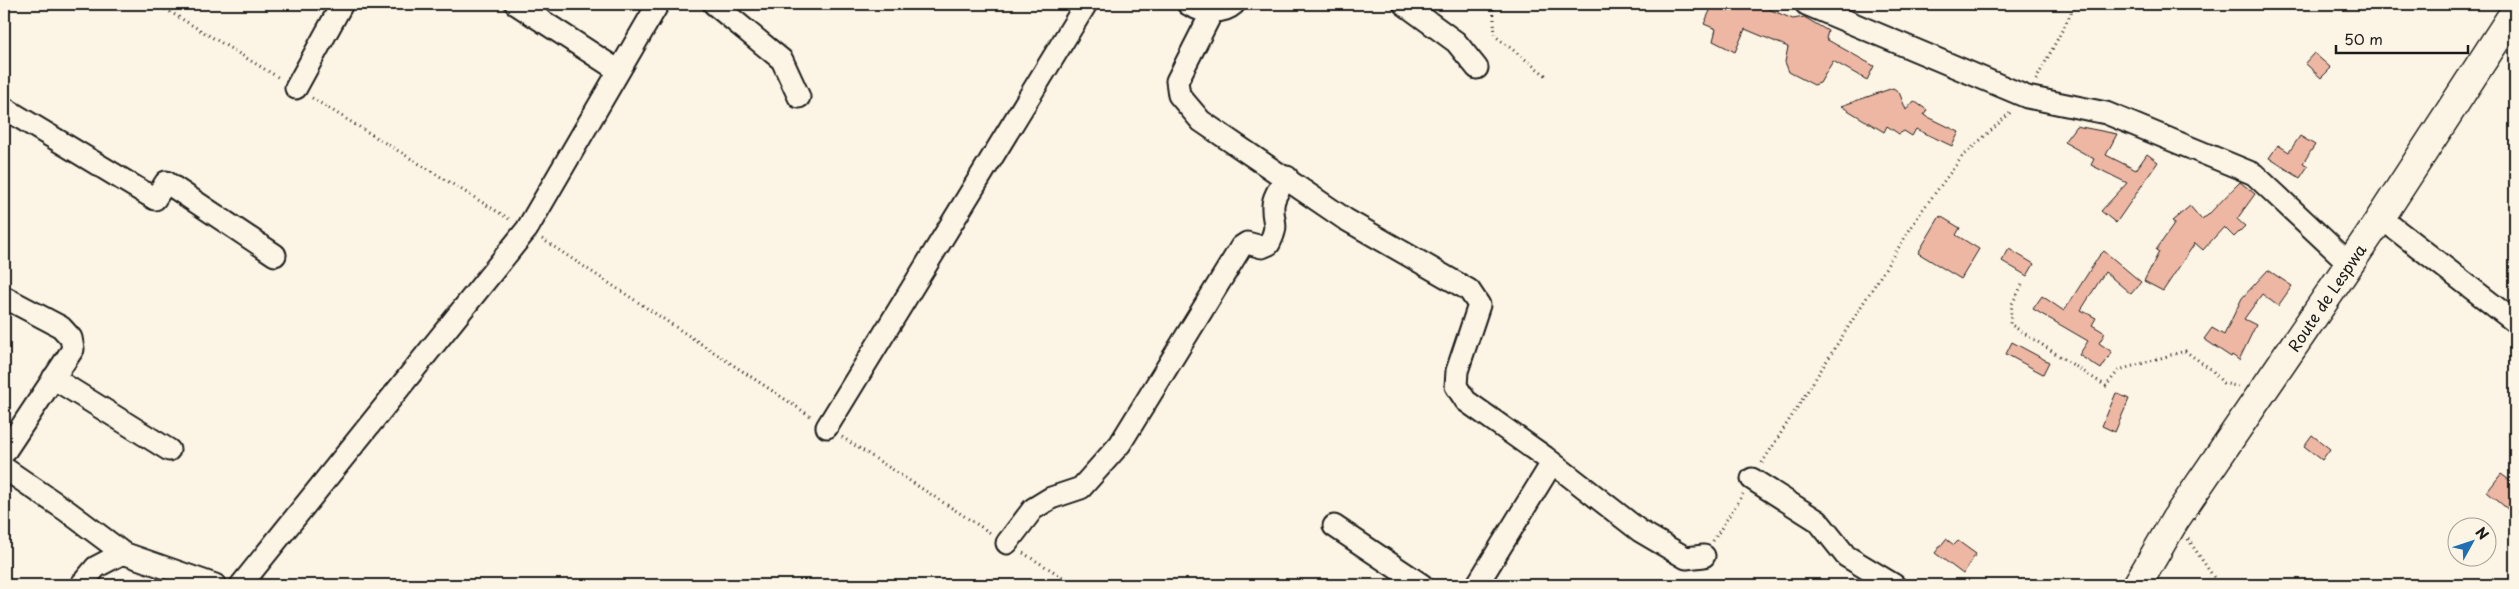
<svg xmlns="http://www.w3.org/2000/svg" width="2519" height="589" viewBox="0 0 2519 589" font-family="'Playpen Sans',sans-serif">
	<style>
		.building { fill: #eeb7a3; stroke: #1c1c1c }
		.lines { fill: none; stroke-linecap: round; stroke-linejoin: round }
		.street-casing { stroke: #1c1c1c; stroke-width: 25 }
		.secondary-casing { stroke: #1c1c1c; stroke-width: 31 }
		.path { stroke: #1c1c1c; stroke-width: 3; stroke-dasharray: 1 4; stroke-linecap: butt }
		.street { stroke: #fcf5e5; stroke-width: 21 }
		.secondary { stroke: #fcf5e5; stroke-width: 28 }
		.labels { text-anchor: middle; stroke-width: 4.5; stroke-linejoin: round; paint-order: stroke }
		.street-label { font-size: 16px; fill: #1c1c1c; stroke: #fcf5e5 }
	</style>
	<rect width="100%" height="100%" fill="#fcf5e5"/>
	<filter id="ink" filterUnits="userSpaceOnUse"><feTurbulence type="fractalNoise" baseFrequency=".02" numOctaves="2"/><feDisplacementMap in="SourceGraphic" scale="10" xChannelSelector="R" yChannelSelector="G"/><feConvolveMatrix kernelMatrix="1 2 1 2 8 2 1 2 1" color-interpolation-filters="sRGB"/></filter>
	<g filter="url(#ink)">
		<path class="building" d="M1713 4H1756L1793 19 1804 17 1828 31 1826 39 1874 66 1867 80 1833 61 1820 83 1814 85 1789 72 1785 62 1788 47 1745 29 1735 52 1713 41 1716 29 1704 24Z
			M2314 53 2331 68 2321 78 2305 63Z
			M1893 88 1899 92 1906 110 1914 101 1927 110 1924 115 1959 132 1952 146 1916 129 1912 136 1904 131 1899 134 1887 126 1884 132 1841 106Z
			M2076 126 2117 134 2106 155 2136 170 2147 154 2158 162 2116 223 2101 211 2127 183 2091 165 2094 159 2064 142Z
			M2300 136 2315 145 2303 163 2308 166 2300 178 2269 158 2278 145 2289 152Z
			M2240 182 2255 194 2237 219 2245 226 2234 237 2224 227 2203 250 2195 243 2163 291 2144 281 2159 252 2156 250 2175 223 2172 221 2190 206 2201 219 2207 216Z
			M1940 216 1960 228 1956 235 1979 249 1961 279 1918 253Z
			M2009 249 2034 264 2027 276 2002 261Z
			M2104 251 2141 282 2131 294 2105 272 2081 310 2096 318 2092 325 2105 333 2099 343 2112 352 2101 369 2079 355 2088 341 2033 309 2042 296 2064 311 2099 256Z
			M2268 270 2292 286 2278 306 2262 294 2244 319 2256 325 2239 360 2232 355 2231 357 2204 339 2212 328 2224 335 2242 298Z
			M2012 342 2049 362 2043 374 2006 354Z
			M2116 393 2129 399 2115 432 2102 426Z
			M2312 435 2330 449 2322 460 2304 446Z
			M2501 474 2515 484V515L2487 492Z
			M1946 539 1954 545 1958 541 1976 554 1963 574 1935 553Z"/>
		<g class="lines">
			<defs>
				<path id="street" d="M516 4 619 71
					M714 4 782 60 799 97
					M1188 4C1200 12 1222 15 1234 4
					M1404 4 1456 42 1477 68
					M1806 4 2027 97 2106 113 2254 174 2350 264
					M1212 12 1177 81 1179 95 1201 121 1345 219 1469 290 1479 305 1457 371 1456 386 1466 401 1545 457 1640 531 1686 558 1704 556
					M296 88 342 4
					M4 108 155 199 166 182 275 255
					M2381 218 2515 322
					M4 297 61 327 71 338 73 349 4 453
					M53 378 169 450
					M827 427 1086 4
					M4 468 67 511 123 553
					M1752 479 1818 521 1846 556 1894 585
					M1334 526 1422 585
					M1007 543 1033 509 1051 498 1081 488 1120 444 1241 247 1247 243 1262 247 1269 244C1280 223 1272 223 1273 206 1273 196 1282 185 1287 177
					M81 585 96 567 123 553 215 585
					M241 585 527 229 658 4
					M1477 585 1552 463"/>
				<path id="secondary" d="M2137 585 2175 520 2374 228 2515 11"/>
			</defs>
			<use href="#street" class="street-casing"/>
			<use href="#secondary" class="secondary-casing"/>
			<path class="path" d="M157 4 281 79
				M1493 4 1495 36 1548 77
				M2036 80 2076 4
				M312 98 511 220
				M542 239 812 417
				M2022 285 2012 304 2010 324 2106 386 2119 370 2185 351 2212 370 2223 383 2240 387
				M842 437 992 534
				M1762 463 1921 212 1962 157 2012 111
				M2188 539 2219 585
				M1713 541 1743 494
				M1023 553 1076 585"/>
			<use href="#street" class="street"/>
			<use href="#secondary" class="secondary"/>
		</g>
	</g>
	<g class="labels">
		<g class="street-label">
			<text transform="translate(2327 298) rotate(-56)" y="6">Route de Lespwa</text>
		</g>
	</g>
	<rect width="2519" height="589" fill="none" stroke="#fcf5e5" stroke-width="20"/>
	<rect x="10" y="10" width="2499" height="569" fill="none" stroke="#1c1c1c" stroke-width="2" filter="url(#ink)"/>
	<g transform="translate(2472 542) rotate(50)"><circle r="24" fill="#fcf5e5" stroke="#a29e95"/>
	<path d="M0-4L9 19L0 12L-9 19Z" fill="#1f6fb2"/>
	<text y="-8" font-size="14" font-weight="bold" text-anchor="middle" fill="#1c1c1c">N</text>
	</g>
	<path d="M2336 45v8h132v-8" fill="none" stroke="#1c1c1c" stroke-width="2.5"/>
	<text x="2344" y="45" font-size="15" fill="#1c1c1c" stroke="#fcf5e5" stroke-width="4" paint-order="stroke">50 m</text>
</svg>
